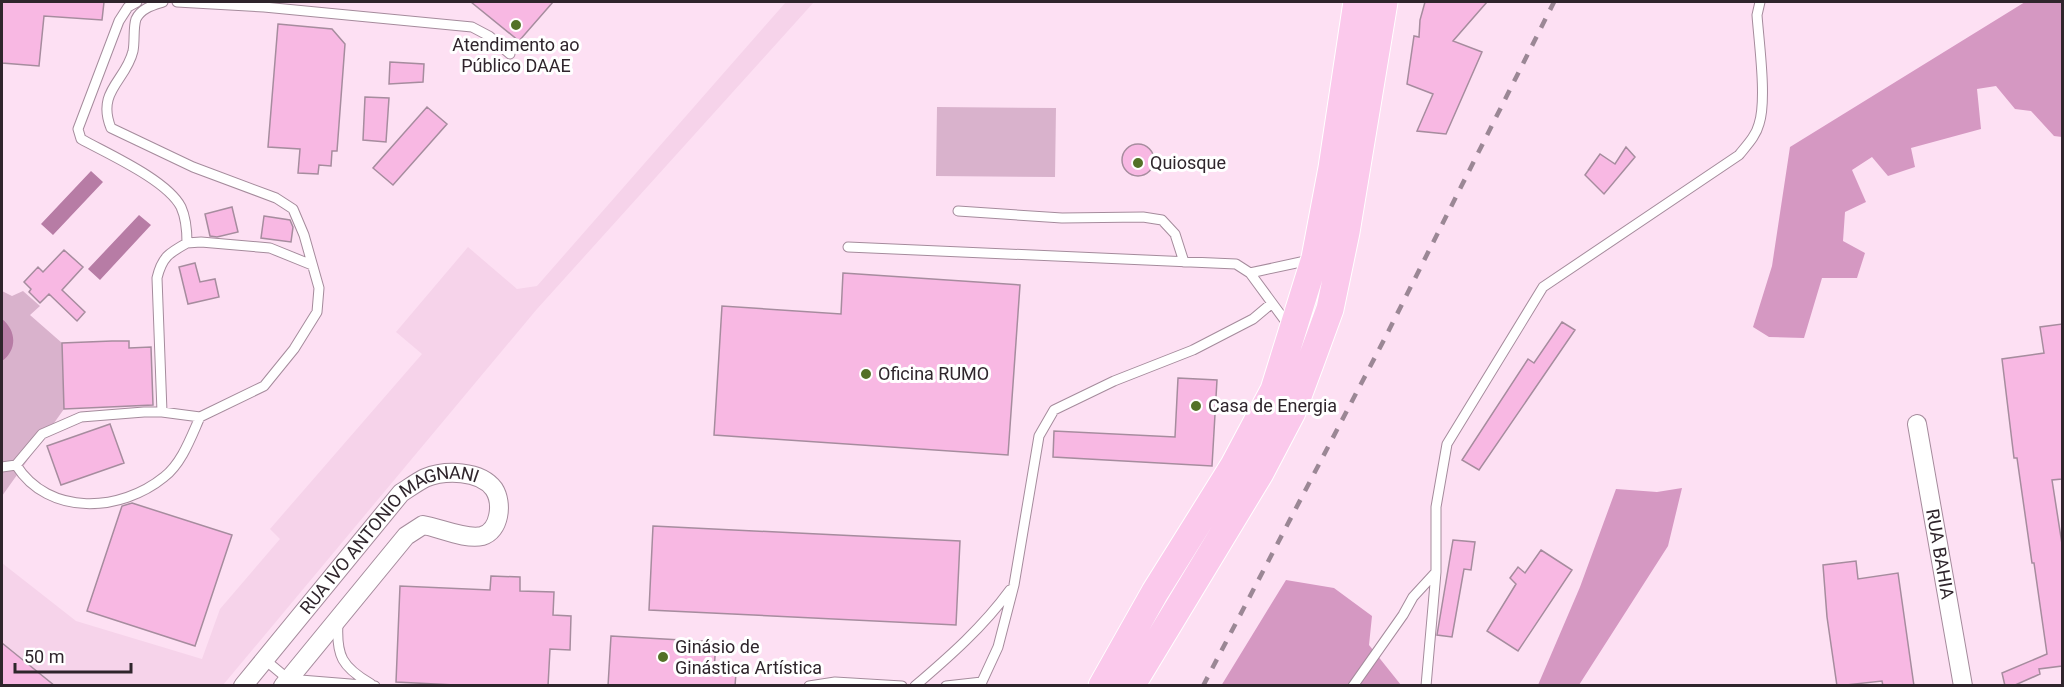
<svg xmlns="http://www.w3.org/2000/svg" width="2064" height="687" viewBox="0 0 2064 687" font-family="Roboto,sans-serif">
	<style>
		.built { fill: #f6d3ea }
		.green { fill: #d9b2cc }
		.forest { fill: #d598c2 }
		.water { fill: #b77ca5 }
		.building { fill: #f8b8e3; stroke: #a68c9e; stroke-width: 1.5 }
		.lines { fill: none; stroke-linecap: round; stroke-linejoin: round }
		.service-casing { stroke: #a58b9c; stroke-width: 11 }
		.minor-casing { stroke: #a58b9c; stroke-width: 20 }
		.primary-casing { stroke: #fff; stroke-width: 29 }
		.service { stroke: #fff; stroke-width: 9 }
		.minor { stroke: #fff; stroke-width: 18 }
		.primary { stroke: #fbc9ec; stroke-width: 27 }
		.rail { stroke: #9b8795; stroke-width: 4.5; stroke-dasharray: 10 10; stroke-linecap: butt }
		.poi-dot { fill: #537127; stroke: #fff; stroke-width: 2 }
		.labels { text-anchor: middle; stroke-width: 6; stroke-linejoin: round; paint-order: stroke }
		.poi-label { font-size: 18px; fill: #2f252c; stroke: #fff; text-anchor: start }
		.street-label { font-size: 18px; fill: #2f252c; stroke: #fff }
	</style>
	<rect width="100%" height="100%" fill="#fde0f3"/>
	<path class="built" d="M786 2H814L537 309 223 685H55L2 643V563L76 621 202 659 220 609 280 539 270 529 422 354 396 332 468 247 517 289 537 286Z"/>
	<path class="green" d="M937 107 1056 108 1055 177 936 176Z
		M2 291 12 296 23 291 40 306 30 315 62 343 64 409 2 496Z"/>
	<path class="forest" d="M2025 2H2062V137L2054 136 2031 111 2015 109 1996 86 1977 89 1981 129 1911 148 1915 167 1888 176 1872 157 1852 170 1866 202 1845 212 1843 241 1865 253 1857 278H1822L1804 338 1769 337 1753 327 1772 266 1790 147Z
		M1682 488 1668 546 1579 685H1538L1580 587 1616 489 1657 492Z
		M1286 580 1334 588 1372 616 1369 645 1401 685 1221 686Z"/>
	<path class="water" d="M91 171 103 182 53 235 41 224Z
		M139 215 151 225 100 280 88 269Z
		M2 319C17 331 17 350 2 361Z"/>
	<path class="building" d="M2 2H104L102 20 44 16 39 66 2 63Z
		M471 2H553L519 41Z
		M1425 2H1487L1453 41 1482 52 1446 134 1417 131 1433 94 1407 84 1414 36 1419 37 1420 20Z
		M278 24 332 29 345 44 337 151H332L331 166 319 165 318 174 298 173 300 149 268 147Z
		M390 62 424 64 423 82 389 84Z
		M365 97 389 98 386 142 363 140Z
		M427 107 447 124 393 185 373 168Z
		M1122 160a16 16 0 1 1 32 0a16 16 0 1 1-32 0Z
		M1626 147 1635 157 1604 194 1585 175 1600 154 1615 164Z
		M232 207 238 232 217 237 210 236 205 214Z
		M264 216 290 220 293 227 291 242 261 238Z
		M64 250 83 267 62 290 85 312 77 321 49 294 40 303 29 292 31 289 24 282 38 267 43 272Z
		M195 263 200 282 215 279 219 297 188 304 179 267Z
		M843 273 1020 285 1008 455 714 435 722 306 841 314Z
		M1562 322 1575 330 1479 470 1462 460 1528 359 1534 363Z
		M2062 324V479L2052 480 2062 544V666L2039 669 2040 674 2013 686H2005L2002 673 2047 654 2034 563H2032L2017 458H2014L2002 359 2044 353 2040 327Z
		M112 341H129V348L151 347 153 405 64 409 62 343Z
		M1178 378 1217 380 1212 466 1053 457 1054 431 1175 437Z
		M110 424 124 463 61 485 47 446Z
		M132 503 232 535 195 646 87 611 122 506Z
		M653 526 960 541 956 625 649 610Z
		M1453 540 1475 542 1471 570 1464 569 1452 637 1437 635Z
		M1541 550 1572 570 1518 651 1487 631 1516 584 1510 578 1518 567 1525 573Z
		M1856 561 1858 579 1898 573 1914 686H1883L1882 681 1837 686 1827 617 1823 565Z
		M491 576 520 577V591L554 592 553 615 571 616 570 650 550 649 548 686H475L396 682 400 586 490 590Z
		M611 636 716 642 714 671 736 673 735 686H608Z
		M2 643 55 686H2Z"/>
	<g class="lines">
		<defs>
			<path id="service" d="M137 2 128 7 119 21 78 129 81 139C108 154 167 180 181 207 186 218 187 230 187 243L201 242 270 248 312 265
				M163 2C154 5 141 8 136 19 133 28 135 41 133 51 126 81 96 91 111 128L193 167 276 198 293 209 304 235 319 288 317 312 294 349 264 386 200 417 162 412H144L81 417 42 434 16 465C49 517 121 512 164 477 182 463 191 437 200 417
				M177 2 264 7 472 27 489 36 510 54
				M958 211 1062 218 1143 217 1162 220 1175 234 1184 262
				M848 247 1236 264 1250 273
				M1289 326 1250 273 1310 260
				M162 412 157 278C162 257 169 253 187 243
				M2 467 16 465
				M338 623C336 656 342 667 371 684
				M264 659 288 679 375 686
				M809 686 835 682 902 686
				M915 686C950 656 983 627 1010 590
				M946 686 982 682
				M980 686 998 647 1014 585 1039 436 1054 410 1114 381 1193 350 1253 319 1272 303
				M1353 686 1403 615 1413 597 1436 572
				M1426 686 1436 572V507L1447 444 1543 287 1739 155C1747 145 1756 136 1759 124 1767 100 1759 43 1757 15L1760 2"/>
			<g id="minor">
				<path id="s1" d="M1917 424 1963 686"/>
				<path id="s2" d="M243 686 401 493C409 488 417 482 425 478 445 470 480 470 494 489 503 503 500 531 482 536 466 540 440 528 423 525L406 536 283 686"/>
			</g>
			<path id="primary" d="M1102 686 1155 592 1233 467 1274 390 1315 258 1332 168 1357 2
				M1131 686 1260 473 1292 412 1311 361 1330 309 1346 232 1384 2"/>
		</defs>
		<use href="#service" class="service-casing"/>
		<use href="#minor" class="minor-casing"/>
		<use href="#primary" class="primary-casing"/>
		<use href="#service" class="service"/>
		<use href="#minor" class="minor"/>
		<use href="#primary" class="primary"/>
		<path class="rail" d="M1203 686 1385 338 1554 2"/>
	</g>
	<g class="poi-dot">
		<circle cx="516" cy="25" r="6"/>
		<circle cx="1138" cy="163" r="6"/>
		<circle cx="866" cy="374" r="6"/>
		<circle cx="1196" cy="406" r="6"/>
		<circle cx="663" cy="657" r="6"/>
	</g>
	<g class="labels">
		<g class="poi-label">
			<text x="516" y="51" text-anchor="middle">Atendimento ao<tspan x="516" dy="21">Público DAAE</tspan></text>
			<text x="1150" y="169">Quiosque</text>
			<text x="878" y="380">Oficina RUMO</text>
			<text x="1208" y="412">Casa de Energia</text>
			<text x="675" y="653">Ginásio de<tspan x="675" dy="21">Ginástica Artística</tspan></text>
		</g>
		<g class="street-label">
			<text dy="6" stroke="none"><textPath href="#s2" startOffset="214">RUA IVO ANTONIO MAGNANI</textPath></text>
			<text dy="6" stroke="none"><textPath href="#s1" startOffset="132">RUA BAHIA</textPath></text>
		</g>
	</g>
	<rect width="2064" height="687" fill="none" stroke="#2f252c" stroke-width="6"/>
	<path d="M15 663v9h116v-9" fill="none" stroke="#2f252c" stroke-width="3"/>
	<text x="24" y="663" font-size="18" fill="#2f252c" stroke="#ffffff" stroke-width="4.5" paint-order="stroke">50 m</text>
</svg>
